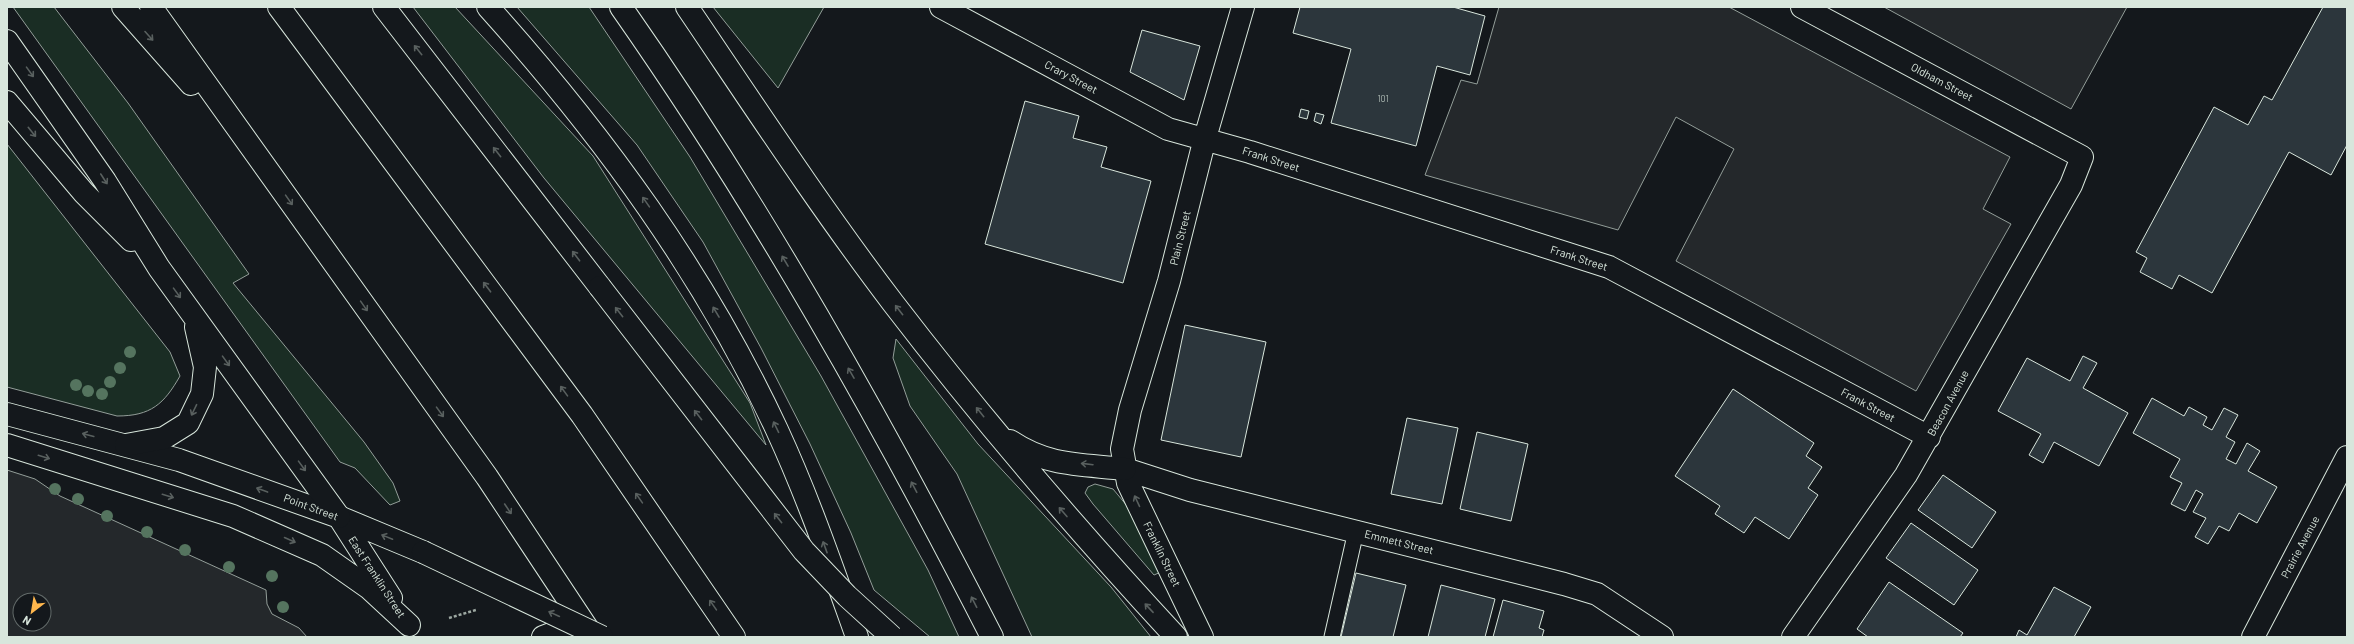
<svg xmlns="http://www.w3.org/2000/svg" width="2354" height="644" viewBox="0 0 2354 644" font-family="Barlow,sans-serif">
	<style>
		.green { fill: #1a2d24; stroke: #939e99 }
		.parking { fill: #24282b; stroke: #939e99; fill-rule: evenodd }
		.building { fill: #2c363c; stroke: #d8e6dc }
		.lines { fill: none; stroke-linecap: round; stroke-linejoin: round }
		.lane-casing { stroke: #d8e6dc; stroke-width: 17 }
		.street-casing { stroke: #d8e6dc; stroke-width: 24 }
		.secondary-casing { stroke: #d8e6dc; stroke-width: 24 }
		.primary-casing { stroke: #d8e6dc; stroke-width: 24 }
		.highway-casing { stroke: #d8e6dc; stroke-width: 24 }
		.path { stroke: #9da8a2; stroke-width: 2.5; stroke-dasharray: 3 2; stroke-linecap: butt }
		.lane { stroke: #14181c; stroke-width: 15 }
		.street { stroke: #14181c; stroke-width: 22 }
		.secondary { stroke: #14181c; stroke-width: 22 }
		.primary { stroke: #14181c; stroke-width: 22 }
		.highway { stroke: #14181c; stroke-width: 22 }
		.primary-bridge-casing { stroke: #d8e6dc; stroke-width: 24; stroke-linecap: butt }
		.highway-bridge-casing { stroke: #d8e6dc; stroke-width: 24; stroke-linecap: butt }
		.primary-bridge { stroke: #14181c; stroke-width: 22 }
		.highway-bridge { stroke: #14181c; stroke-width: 22 }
		.tree { fill: #55745f }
		.oneway { stroke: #59605f }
		.labels { text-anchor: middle; stroke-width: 3; stroke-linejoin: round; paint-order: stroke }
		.number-label { font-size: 9px; fill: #adbab4 }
		.street-label { font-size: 11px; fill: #d8e6dc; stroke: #14181c }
	</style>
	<rect width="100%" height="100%" fill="#14181c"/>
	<path class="green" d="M13 7H54L128 103 249 274 233 283 364 442 393 483 400 501 390 505 355 468 340 462Z
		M413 7H455L593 156 750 403 766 445 544 178Z
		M517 7H589L690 157 821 376 928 570 959 637H930L874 590 851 533 810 444 761 348 703 242 637 145Z
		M713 7H824L778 88Z
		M7 144 170 352 180 376C164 404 151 416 117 416L7 387Z
		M896 339 978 444 1111 587 1151 637H1032L957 474 910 406 893 358Z
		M1095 484 1113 489 1133 513 1161 572 1154 575 1093 504 1085 493 1088 487Z"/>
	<path class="parking" d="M1499 7H1729L2010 157 1983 209 2011 224 1916 391 1676 261 1734 149 1676 117 1618 230 1425 175 1461 80 1477 84Z
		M1884 7H2127L2071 109Z
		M7 470 35 479 60 496 266 590 267 604 272 614 299 628 307 637H7ZM20 600H44V624H20Z"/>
	<path class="building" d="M1300 7H1453L1485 16 1470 75 1437 66 1416 146 1331 123 1351 49 1293 33Z
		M2323 7H2347V145L2331 175 2289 152 2212 293 2179 275 2172 289 2140 272 2147 258 2136 252 2214 107 2248 125 2264 96 2272 100Z
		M1142 30 1200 46 1184 100 1130 72Z
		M1025 101 1079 116 1073 138 1107 147 1101 167 1151 181 1123 283 985 244Z
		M1301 109 1309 111 1307 119 1299 117Z
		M1316 113 1324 115 1321 124 1314 121Z
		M1185 325 1266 342 1241 457 1161 440Z
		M2083 356 2097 363 2083 388 2128 413 2099 466 2054 442 2043 463 2029 455 2041 434 1998 411 2027 358 2070 381Z
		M1733 389 1814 443 1806 456 1822 467 1808 488 1818 495 1789 539 1755 517 1744 533 1715 514 1720 506 1675 476Z
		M2152 398 2184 416 2189 407 2207 417 2203 425 2212 430 2224 408 2238 415 2226 437 2235 442 2226 459 2236 464 2247 443 2260 451 2248 471 2277 487 2257 523 2239 513 2229 531 2219 526 2208 544 2195 537 2206 518 2193 512 2203 494 2196 490 2185 511 2171 504 2182 483 2170 477 2180 459 2133 433Z
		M1407 418 1458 428 1442 504 1391 494Z
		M1477 432 1528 444 1511 521 1460 509Z
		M1943 475 1996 512 1972 548 1918 510Z
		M1911 523 1978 570 1954 605 1886 558Z
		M1356 573 1406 585 1393 637H1341Z
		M1889 582 1963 633 1960 637H1868L1857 629Z
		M1441 585 1495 599 1485 637H1428Z
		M2054 587 2091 607 2074 637H2016L2019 630 2027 635Z
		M1503 600 1544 611 1539 628 1544 630 1542 637H1493Z"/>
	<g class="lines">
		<defs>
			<path id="lane" d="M1332 637 1356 531"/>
			<path id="street" d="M941 7 1168 129 1250 152 1609 267 1929 437
				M1125 469 1190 490 1564 584 1597 594 1662 637
				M1202 637 1128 483 1122 449 1130 410 1169 281 1205 138 1243 7
				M1793 637 1906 475 2071 185 2082 157 1802 7"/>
			<path id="secondary" d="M2253 637 2347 457"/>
			<path id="primary" d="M7 414 179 460 339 517 423 552
				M7 445 233 516 322 555 369 588 409 625
				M339 517 391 598
				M543 637 556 632 588 637"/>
			<path id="highway" d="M123 7 191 84
				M151 7 487 477 593 637
				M279 7 582 415 734 637
				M384 7 600 287
				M488 7C603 135 704 273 777 430 808 497 832 567 857 637
				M621 7C761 207 881 420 992 637
				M687 7C754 106 820 207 893 303 982 419 1077 530 1176 637
				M7 41 105 181 159 268 339 517
				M7 102 84 193 131 240
				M1010 441C1049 467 1081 464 1125 469
				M126 445 164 438 188 423 202 394 205 367 196 327"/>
		</defs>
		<use href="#lane" class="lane-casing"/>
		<use href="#street" class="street-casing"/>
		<use href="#secondary" class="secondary-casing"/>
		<use href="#primary" class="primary-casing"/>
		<use href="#highway" class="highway-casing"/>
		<path class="path" d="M449 618 476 610"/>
		<use href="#lane" class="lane"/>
		<use href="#street" class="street"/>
		<use href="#secondary" class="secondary"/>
		<use href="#primary" class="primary"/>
		<use href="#highway" class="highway"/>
		<defs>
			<path id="primary-bridge" d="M423 552 602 637"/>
			<path id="highway-bridge" d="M600 287 804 551 847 596 892 637"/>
		</defs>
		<use href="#primary-bridge" class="primary-bridge-casing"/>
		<use href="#highway-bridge" class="highway-bridge-casing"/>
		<use href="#primary-bridge" class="primary-bridge"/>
		<use href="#highway-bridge" class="highway-bridge"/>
	</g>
	<g class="tree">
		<circle cx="130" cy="352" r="6"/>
		<circle cx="120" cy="368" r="6"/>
		<circle cx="110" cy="382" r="6"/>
		<circle cx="76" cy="385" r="6"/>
		<circle cx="88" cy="391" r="6"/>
		<circle cx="102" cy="394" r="6"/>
		<circle cx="55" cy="489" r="6"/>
		<circle cx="78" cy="499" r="6"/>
		<circle cx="107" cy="516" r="6"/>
		<circle cx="147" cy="532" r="6"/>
		<circle cx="185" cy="550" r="6"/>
		<circle cx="229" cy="567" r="6"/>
		<circle cx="272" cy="576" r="6"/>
		<circle cx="283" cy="607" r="6"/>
	</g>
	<defs><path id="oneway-shaft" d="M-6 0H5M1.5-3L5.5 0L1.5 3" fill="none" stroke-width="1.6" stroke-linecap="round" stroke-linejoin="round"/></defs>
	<g class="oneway">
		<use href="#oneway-shaft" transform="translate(149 36) rotate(48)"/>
		<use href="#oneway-shaft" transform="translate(418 50) rotate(-129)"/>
		<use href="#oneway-shaft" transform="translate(30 72) rotate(54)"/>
		<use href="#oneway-shaft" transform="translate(32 132) rotate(51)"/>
		<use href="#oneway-shaft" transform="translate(497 152) rotate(-128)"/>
		<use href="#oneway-shaft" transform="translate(104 179) rotate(57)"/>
		<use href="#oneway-shaft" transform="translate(289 200) rotate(55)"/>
		<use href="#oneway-shaft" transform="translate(646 202) rotate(-125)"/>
		<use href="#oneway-shaft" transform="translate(576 256) rotate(-127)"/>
		<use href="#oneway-shaft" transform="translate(785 261) rotate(-121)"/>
		<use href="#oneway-shaft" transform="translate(487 287) rotate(-127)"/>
		<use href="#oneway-shaft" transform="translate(177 293) rotate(54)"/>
		<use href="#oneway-shaft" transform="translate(364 306) rotate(55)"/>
		<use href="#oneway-shaft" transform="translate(899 310) rotate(-128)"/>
		<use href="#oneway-shaft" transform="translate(619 312) rotate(-128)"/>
		<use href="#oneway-shaft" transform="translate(716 312) rotate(-121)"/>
		<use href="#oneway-shaft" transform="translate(226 361) rotate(54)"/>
		<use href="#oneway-shaft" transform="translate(851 373) rotate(-120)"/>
		<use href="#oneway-shaft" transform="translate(564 391) rotate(-126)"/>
		<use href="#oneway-shaft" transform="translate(194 410) rotate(116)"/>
		<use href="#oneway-shaft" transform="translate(440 412) rotate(54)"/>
		<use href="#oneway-shaft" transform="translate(980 412) rotate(-129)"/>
		<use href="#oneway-shaft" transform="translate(698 415) rotate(-128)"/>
		<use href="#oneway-shaft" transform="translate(776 427) rotate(-116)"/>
		<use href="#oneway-shaft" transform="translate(88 435) rotate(-165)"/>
		<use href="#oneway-shaft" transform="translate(44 457) rotate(17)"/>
		<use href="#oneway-shaft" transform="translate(1087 464) rotate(-173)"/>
		<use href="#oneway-shaft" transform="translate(302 466) rotate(54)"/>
		<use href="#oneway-shaft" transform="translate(914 487) rotate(-118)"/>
		<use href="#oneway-shaft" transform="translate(262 490) rotate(-160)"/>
		<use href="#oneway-shaft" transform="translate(168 496) rotate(17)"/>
		<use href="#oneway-shaft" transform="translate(639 498) rotate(-125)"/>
		<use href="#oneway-shaft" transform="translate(1137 501) rotate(-115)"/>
		<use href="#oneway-shaft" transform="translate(508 509) rotate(56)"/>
		<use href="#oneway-shaft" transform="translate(1063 512) rotate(-131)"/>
		<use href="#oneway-shaft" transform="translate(778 518) rotate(-128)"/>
		<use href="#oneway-shaft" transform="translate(387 537) rotate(-158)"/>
		<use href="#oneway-shaft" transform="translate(290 540) rotate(24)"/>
		<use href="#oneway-shaft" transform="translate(825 547) rotate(-110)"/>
		<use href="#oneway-shaft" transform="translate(974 602) rotate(-117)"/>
		<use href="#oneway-shaft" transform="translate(713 605) rotate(-125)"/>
		<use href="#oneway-shaft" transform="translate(1149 608) rotate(-133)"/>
		<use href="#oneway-shaft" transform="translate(554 614) rotate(-155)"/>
	</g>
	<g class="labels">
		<g class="number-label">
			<text x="1383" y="102">101</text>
		</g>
		<g class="street-label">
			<text transform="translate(1071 77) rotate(28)" y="4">Crary Street</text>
			<text transform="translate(1942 82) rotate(28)" y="4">Oldham Street</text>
			<text transform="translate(1271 159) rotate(18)" y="4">Frank Street</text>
			<text transform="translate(1180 238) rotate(-76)" y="4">Plain Street</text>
			<text transform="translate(1579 258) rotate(18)" y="4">Frank Street</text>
			<text transform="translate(1948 403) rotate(-61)" y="4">Beacon Avenue</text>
			<text transform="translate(1868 405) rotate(28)" y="4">Frank Street</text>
			<text transform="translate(311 507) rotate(20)" y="4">Point Street</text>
			<text transform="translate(1399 542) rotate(14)" y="4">Emmett Street</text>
			<text transform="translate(2300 547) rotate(-62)" y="4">Prairie Avenue</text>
			<text transform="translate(1162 554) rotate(64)" y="4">Franklin Street</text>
			<text transform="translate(377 577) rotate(57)" y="4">East Franklin Street</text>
		</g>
	</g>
	<rect width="2354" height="644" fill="none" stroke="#d8e6dc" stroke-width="16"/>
	<g transform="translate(32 612) rotate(211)"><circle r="19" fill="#14181c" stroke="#626a69"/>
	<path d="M0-3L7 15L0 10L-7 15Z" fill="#ffb74d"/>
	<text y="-6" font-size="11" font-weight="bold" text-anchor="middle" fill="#d8e6dc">N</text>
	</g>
</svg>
